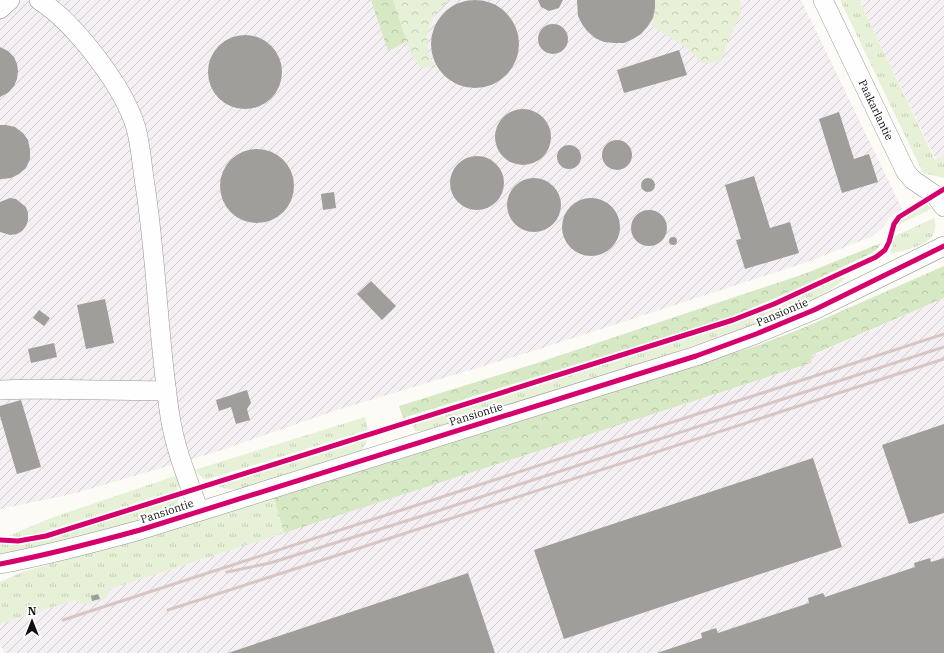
<svg xmlns="http://www.w3.org/2000/svg" width="944" height="653" viewBox="0 0 944 653" font-family="'IBM Plex Serif',serif">
	<style>
		.industrial { fill: url(#industrial-furrows) }
		.grass { fill: url(#grass-tufts) }
		.forest { fill: url(#forest-crowns) }
		.park { fill: url(#park-crowns) }
		.building { fill: #a09e9b }
		.lines { fill: none; stroke-linecap: round; stroke-linejoin: round }
		.minor-casing { stroke: #969694; stroke-width: 20 }
		.minor { stroke: #fffefe; stroke-width: 19 }
		.rail { stroke: #d8c6c6; stroke-width: 3 }
		.cycleway-casing { stroke: #fff; stroke-width: 8 }
		.cycleway { stroke: #d6006c; stroke-width: 5 }
		.labels { text-anchor: middle; stroke-width: 4; stroke-linejoin: round; paint-order: stroke }
		.street-label { font-size: 11px; fill: #101010; stroke: #fff }
	</style>
	<defs>
		<pattern id="industrial-furrows" width="10" height="10" patternUnits="userSpaceOnUse"><rect width="10" height="10" fill="#f4eff2"/><path d="M-1 1l2-2M0 10L10 0M9 11l2-2" fill="none" stroke="#d0ccce"/></pattern>
		<pattern id="grass-tufts" width="24" height="20" patternUnits="userSpaceOnUse"><rect width="24" height="20" fill="#e7f1d7"/><path d="M3 7l-1-3M5 7V3M7 7l1-3M15 17l-1-3M17 17v-4M19 17l1-3" fill="none" stroke="#c5ceb8"/></pattern>
		<pattern id="forest-crowns" width="20" height="18" patternUnits="userSpaceOnUse"><rect width="20" height="18" fill="#d7e9c4"/><path d="M2 6a3 3 0 1 1 6 0M12 15a3 3 0 1 1 6 0" fill="none" stroke="#b8c7a7"/></pattern>
		<pattern id="park-crowns" width="20" height="18" patternUnits="userSpaceOnUse"><rect width="20" height="18" fill="#e7f1d7"/><path d="M2 6a3 3 0 1 1 6 0M12 15a3 3 0 1 1 6 0" fill="none" stroke="#c5ceb8"/></pattern>
	</defs>
	<rect width="100%" height="100%" fill="#fcfbf6"/>
	<path class="industrial" d="M0 0H801L902 209 890 217 884 226 873 236 804 263 530 352 337 410 213 453 72 494 0 509Z
		M859 0H944V156L936 160Z
		M944 298V653H4L0 642V624L75 600 107 597 110 589 811 363 812 356Z"/>
	<path class="grass" d="M840 0H859L935 160 944 156V178L923 173Z
		M927 204 931 209 898 225 903 217Z
		M934 218C943 244 908 249 890 254L895 236Z
		M842 276 845 279 828 291 805 304 749 326 681 350 424 431H416L414 430 413 425 724 327 774 309Z
		M365 417 368 430 208 479H204L194 470Z
		M366 440 367 441 362 450 357 453 237 490 223 488 218 486Z
		M178 475 180 484 177 490 34 535 20 537 8 536 51 518Z
		M274 498 284 533 110 589 107 597 91 603 82 604 75 600 0 624V582L22 572 180 526Z
		M175 499H178L179 505 173 511 79 538 0 556V544L21 545 38 541 78 530Z"/>
	<path class="forest" d="M371 0H443L421 34 388 51Z
		M881 243 878 248 872 253 792 291 733 316 403 418 399 406 537 363 804 274Z
		M944 266V298L812 355 811 363 284 533 274 498 699 364 759 345 803 328Z"/>
	<path class="park" d="M393 0H450L440 8 431 21 427 37 428 53 435 68 420 67 410 52Z
		M655 0H740L741 13 732 32 721 61 702 63 687 48 652 26Z"/>
	<path class="building" d="M538 0H563L559 8 549 11 541 7Z
		M577 0H655V8L653 18 648 26 641 34 633 39 624 43H614L604 42 595 38 587 31 582 24 578 16Z
		M431 44a44 44 0 1 1 88 0a44 44 0 1 1-88 0Z
		M538 39a15 15 0 1 1 30 0a15 15 0 1 1-30 0Z
		M208 72a37 37 0 1 1 74 0a37 37 0 1 1-74 0Z
		M0 47 8 51 14 57 17 64 18 71 17 79 14 86 9 92 0 97Z
		M679 50 687 75 624 93 617 70Z
		M495 137a28 28 0 1 1 56 0a28 28 0 1 1-56 0Z
		M839 112 854 159 869 154 878 182 842 193 819 119Z
		M0 125H6L15 127 23 133 28 140 30 150V159L26 168 19 174 11 178 2 179H0Z
		M602 155a15 15 0 1 1 30 0a15 15 0 1 1-30 0Z
		M557 157a12 12 0 1 1 24 0a12 12 0 1 1-24 0Z
		M220 186a37 37 0 1 1 74 0a37 37 0 1 1-74 0Z
		M450 183a27 27 0 1 1 54 0a27 27 0 1 1-54 0Z
		M754 176 770 228 790 222 799 253 745 269 736 240 741 239 725 185Z
		M641 185a7 7 0 1 1 14 0a7 7 0 1 1-14 0Z
		M507 205a27 27 0 1 1 54 0a27 27 0 1 1-54 0Z
		M334 192 336 208 323 210 321 194Z
		M10 198 16 199 26 207 28 213V220L26 226 22 231 17 234 10 235 0 232V202Z
		M562 227a29 29 0 1 1 58 0a29 29 0 1 1-58 0Z
		M631 228a18 18 0 1 1 36 0a18 18 0 1 1-36 0Z
		M669 241a4 4 0 1 1 8 0a4 4 0 1 1-8 0Z
		M371 281 396 306 382 320 357 294Z
		M105 299 114 343 86 349 77 305Z
		M39 310 50 318 44 326 33 318Z
		M54 343 57 357 31 363 28 349Z
		M247 390 251 403 247 409 250 420 236 424 231 407 219 411 216 400Z
		M21 400 41 467 17 474 0 416V406Z
		M944 424V513L909 524 882 445Z
		M813 458 842 547 564 639 534 550Z
		M930 558 931 562 944 558V653H657L702 638 701 633 716 628 718 633 809 603 808 598 823 593 825 597 915 567 914 563Z
		M468 573 495 653H228Z
		M98 594 100 599 92 601 91 596Z"/>
	<g class="lines">
		<defs>
			<g id="minor">
				<path d="M39 0C75 23 124 87 136 128 141 147 142 166 145 185 157 262 158 340 170 416 175 449 188 480 199 511"/>
				<path id="s1" d="M823 0 906 172 913 180 935 195 944 207"/>
				<path d="M0 9 10 0"/>
				<path d="M0 390 32 389 167 391"/>
				<path d="M0 564C47 555 93 543 140 530L696 356 756 334 814 310 944 246"/>
			</g>
		</defs>
		<use href="#minor" class="minor-casing"/>
		<use href="#minor" class="minor"/>
		<path class="rail" d="M227 572 270 563 419 517 944 347
			M168 610 944 359
			M63 620 944 334"/>
		<defs>
			<path id="cycleway" d="M0 540 18 541 46 536 733 320 774 304 876 257 885 250 889 242 894 224 899 217 944 189
				M0 564C47 555 93 543 140 530L696 356 756 334 814 310 944 246"/>
		</defs>
		<use href="#cycleway" class="cycleway-casing"/>
		<use href="#cycleway" class="cycleway"/>
	</g>
	<g class="labels">
		<g class="street-label">
			<text dy="4" stroke="none"><textPath href="#s1" startOffset="122">Paakarlantie</textPath></text>
			<text transform="translate(782 312) rotate(-23)" y="4">Pansiontie</text>
			<text transform="translate(476 414) rotate(-17)" y="4">Pansiontie</text>
			<text transform="translate(167 511) rotate(-18)" y="4">Pansiontie</text>
		</g>
	</g>
	<g transform="translate(32 621)" stroke="#ffffff" stroke-width="3" paint-order="stroke">
	<path d="M0-3L7 15L0 10L-7 15Z" fill="#101010"/>
	<text y="-6" font-size="11" font-weight="bold" text-anchor="middle" fill="#101010">N</text>
	</g>
</svg>
